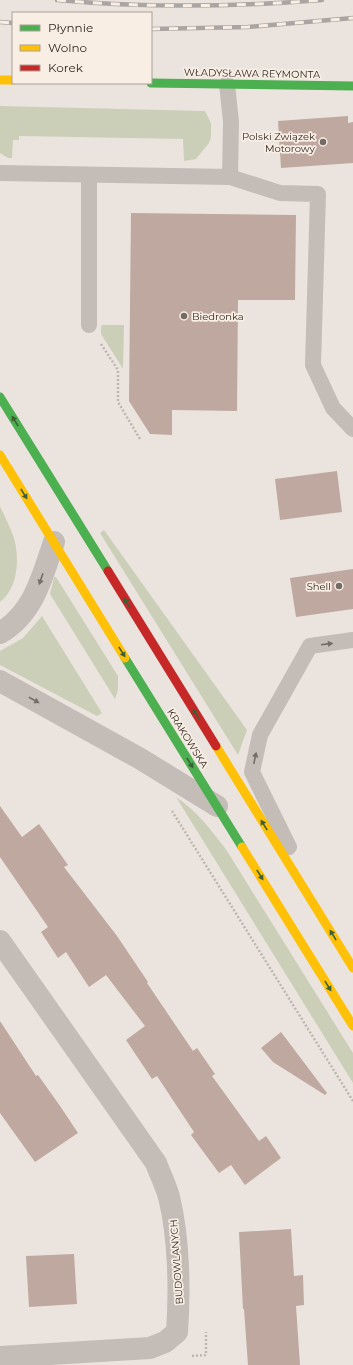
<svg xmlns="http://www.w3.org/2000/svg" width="353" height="1365" viewBox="0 0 353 1365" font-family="Montserrat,sans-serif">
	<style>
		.green { fill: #cccfb8 }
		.building { fill: #bea8a0 }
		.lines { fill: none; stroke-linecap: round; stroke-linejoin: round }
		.path { stroke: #bcb5b0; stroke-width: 2.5; stroke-dasharray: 2 2; stroke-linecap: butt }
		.lane { stroke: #c3bcb7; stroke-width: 16 }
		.street { stroke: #c3bcb7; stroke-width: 22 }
		.fast { stroke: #4caf50; stroke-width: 9 }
		.slow { stroke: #ffc107; stroke-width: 9 }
		.jam { stroke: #c62828; stroke-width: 9 }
		.rail-casing { stroke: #aba5a1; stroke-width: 4.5 }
		.rail { stroke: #f8eee4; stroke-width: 3; stroke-dasharray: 9; stroke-linecap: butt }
		.oneway { fill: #3d5f37 }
		.oneway2 { fill: #746c67 }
		.poi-dot { fill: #736b66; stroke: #f8eee4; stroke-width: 1.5 }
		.labels { text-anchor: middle; stroke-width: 3.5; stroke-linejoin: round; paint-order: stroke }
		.street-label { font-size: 10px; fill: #332a26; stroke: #f8eee4 }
		.poi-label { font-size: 10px; fill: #332a26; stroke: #f8eee4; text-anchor: end }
	</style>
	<rect width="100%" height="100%" fill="#ebe4de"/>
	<path class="green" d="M0 106 205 111 211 123V137L209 143 196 159 184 161 183 139 19 136V140H13L12 158H8L0 153Z
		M102 325H124L123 369 101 334V327Z
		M0 506C4 515 9 525 13 535 20 556 19 587 0 602Z
		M104 530 247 730 238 755 100 533Z
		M54 577H56L118 676V690L115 699 50 594Z
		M42 616 102 713 97 716 0 665V651L23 638Z
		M176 797C196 810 213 832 227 851L353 1053V1083Z"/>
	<path class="building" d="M348 116V123L353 122V163L281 168 278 121Z
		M131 213 296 215 295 300H238L237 411 172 410V435L150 434 129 401Z
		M337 471 342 512 280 520 275 479Z
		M353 569V609L296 617 290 578Z
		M0 806 22 837 39 824 68 865 64 867 117 936 148 982 147 983 193 1051 197 1048 215 1074 212 1076 259 1141 266 1136 281 1158 245 1185 231 1165 219 1173 191 1135 194 1132 157 1076 152 1079 126 1040 145 1026 106 975 89 987 66 952 58 958 41 932 48 927 0 857Z
		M0 1021 36 1076 38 1075 60 1106 78 1133 35 1162 0 1113Z
		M281 1032 327 1093 325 1095 273 1062 261 1048Z
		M291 1229 294 1276 303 1275 304 1305 296 1306 300 1365H248L244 1309H243L239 1232Z
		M74 1254 77 1304 29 1307 26 1256Z"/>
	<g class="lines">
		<path class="path" d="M101 344 118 370V402L140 439
			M172 811 353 1101
			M192 1356 206 1355V1332"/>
		<path class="lane" d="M0 173 230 177 231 122 227 84
			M89 175V325
			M230 177 280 193 318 194 313 365 333 408 353 429
			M289 847 252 772 260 735 310 646 353 640"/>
		<path class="street" d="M0 633C34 613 42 577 54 542
			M0 681 139 758 217 806
			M0 941 156 1163C160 1174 166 1186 169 1197 179 1238 180 1290 177 1332L165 1342 150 1348 0 1357"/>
		<path class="fast" d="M151 83 353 86
			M0 397 108 571
			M125 658 242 847"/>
		<path class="slow" d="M0 80H13
			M0 455 125 658
			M216 746 353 968
			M242 847 353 1026"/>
		<path class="jam" d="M108 571 216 746"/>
		<defs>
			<path id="rail" d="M57 0C145 8 234 7 322 0
				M0 22 13 23
				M151 29 248 27 353 18"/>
		</defs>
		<use href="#rail" class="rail-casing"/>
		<use href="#rail" class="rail"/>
	</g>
	<defs><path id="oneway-solid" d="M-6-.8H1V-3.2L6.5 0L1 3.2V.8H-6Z"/></defs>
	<g class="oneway">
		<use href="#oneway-solid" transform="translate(15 421) rotate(-122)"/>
		<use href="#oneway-solid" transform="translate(24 494) rotate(58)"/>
		<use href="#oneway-solid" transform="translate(127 603) rotate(-122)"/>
		<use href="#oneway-solid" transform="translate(122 652) rotate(58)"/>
		<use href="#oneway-solid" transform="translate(196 714) rotate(-122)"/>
		<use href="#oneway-solid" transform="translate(190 763) rotate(58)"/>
		<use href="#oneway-solid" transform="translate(264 825) rotate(-122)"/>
		<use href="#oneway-solid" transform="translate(260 875) rotate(58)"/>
		<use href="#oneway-solid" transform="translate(333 935) rotate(-122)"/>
		<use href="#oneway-solid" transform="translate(328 986) rotate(58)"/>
	</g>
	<g class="oneway2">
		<use href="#oneway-solid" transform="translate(41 579) rotate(109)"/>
		<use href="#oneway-solid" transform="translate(327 644) rotate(-7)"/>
		<use href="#oneway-solid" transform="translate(34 700) rotate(29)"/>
		<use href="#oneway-solid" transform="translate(255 758) rotate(-78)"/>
	</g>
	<g class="poi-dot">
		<circle cx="323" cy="142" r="4"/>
		<circle cx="184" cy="316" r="4"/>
		<circle cx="339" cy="586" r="4"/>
	</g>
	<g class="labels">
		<g class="street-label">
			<text transform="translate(252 73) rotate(1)" y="4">WŁADYSŁAWA REYMONTA</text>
			<text transform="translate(188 738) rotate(58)" y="4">KRAKOWSKA</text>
			<text transform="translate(176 1262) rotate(-94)" y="4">BUDOWLANYCH</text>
		</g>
		<g class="poi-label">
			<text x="315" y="140">Polski Związek<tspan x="315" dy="12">Motorowy</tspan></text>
			<text x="192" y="320" text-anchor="start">Biedronka</text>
			<text x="331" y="590">Shell</text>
		</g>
	</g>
	<rect x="12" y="12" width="140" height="72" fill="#f8eee4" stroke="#a9a098"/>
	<rect x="20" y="25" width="20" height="6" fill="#4caf50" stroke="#a9a098"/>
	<text x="48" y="32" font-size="12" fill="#332a26">Płynnie</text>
	<rect x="20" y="45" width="20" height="6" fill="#ffc107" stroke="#a9a098"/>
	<text x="48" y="52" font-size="12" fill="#332a26">Wolno</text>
	<rect x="20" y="65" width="20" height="6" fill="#c62828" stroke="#a9a098"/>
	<text x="48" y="72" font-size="12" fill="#332a26">Korek</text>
</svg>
